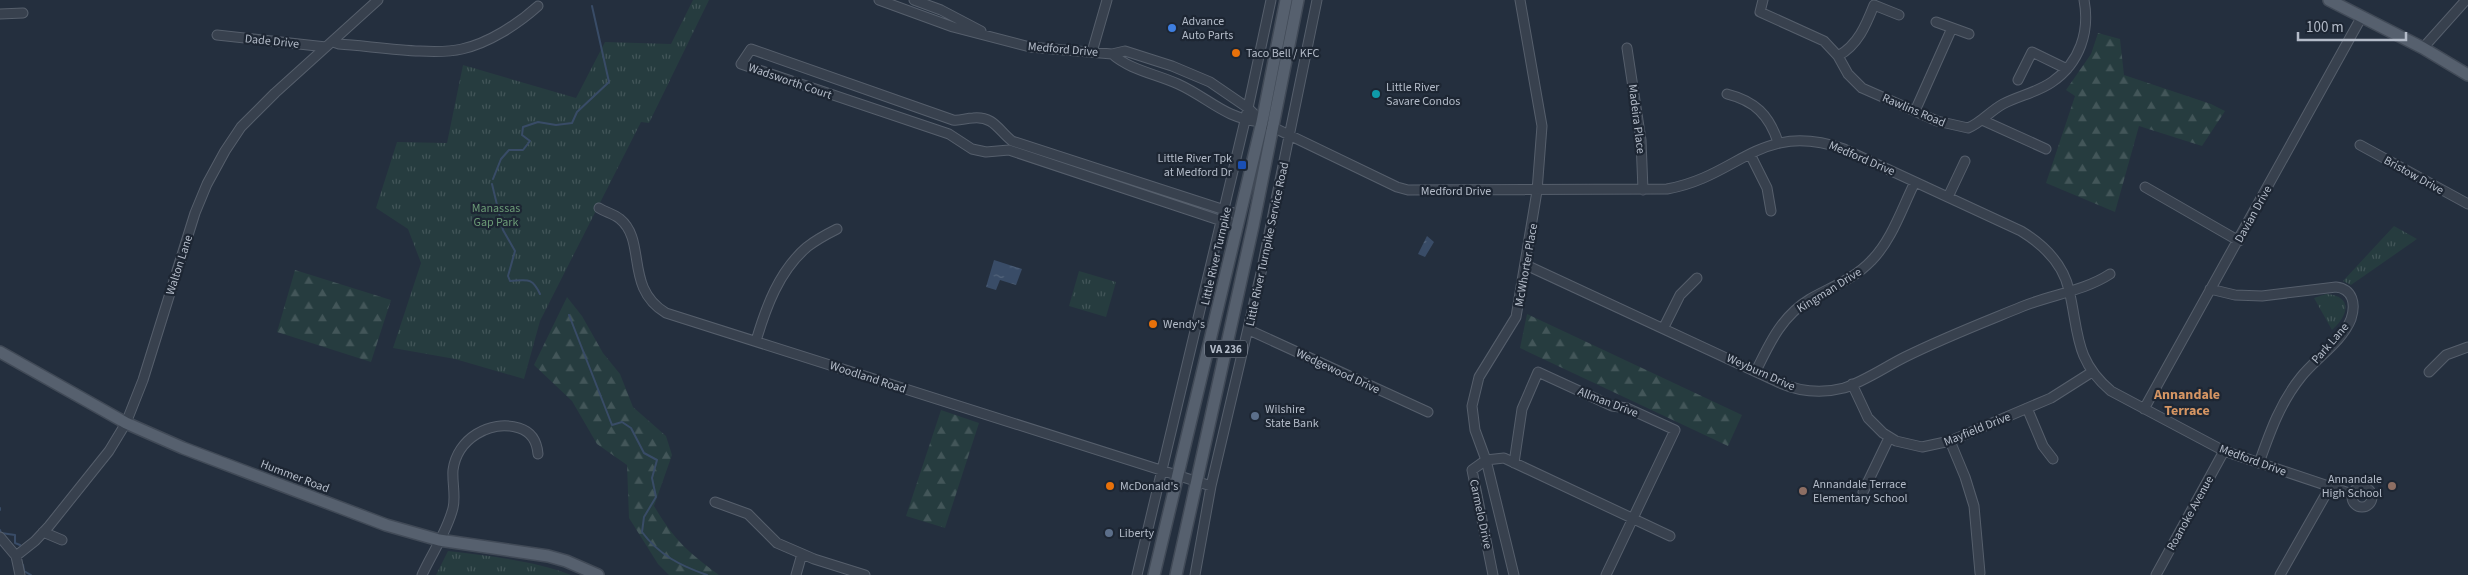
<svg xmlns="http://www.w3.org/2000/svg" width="2468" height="575" viewBox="0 0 2468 575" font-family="'Source Sans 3',sans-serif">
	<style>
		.forest { fill: url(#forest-firs) }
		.park { fill: url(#park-tufts) }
		.water { fill: url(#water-ripples) }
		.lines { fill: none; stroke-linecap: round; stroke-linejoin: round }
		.stream { stroke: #394c67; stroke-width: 2 }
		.minor-casing { stroke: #565f6c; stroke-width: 11 }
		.major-casing { stroke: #414a57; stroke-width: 14 }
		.minor { stroke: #38414e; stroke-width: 9 }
		.major { stroke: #56606e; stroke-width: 11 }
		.shop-dot { fill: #3f7fe0; stroke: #1d2633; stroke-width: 2 }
		.food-dot { fill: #e8710a; stroke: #1d2633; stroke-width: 2 }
		.culture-dot { fill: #0f9aa8; stroke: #1d2633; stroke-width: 2 }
		.transit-dot { fill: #1a4fb4; stroke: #1d2633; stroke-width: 2 }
		.service-dot { fill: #5c6f8a; stroke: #1d2633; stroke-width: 2 }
		.education-dot { fill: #8d6e63; stroke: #1d2633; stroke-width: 2 }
		.labels { text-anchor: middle; stroke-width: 4.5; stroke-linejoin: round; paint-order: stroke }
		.shield { fill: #1d2633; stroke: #878f9c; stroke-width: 1 }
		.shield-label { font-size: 11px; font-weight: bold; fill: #b4bcc9 }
		.poi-label { font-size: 12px; fill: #b4bcc9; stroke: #1d2633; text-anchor: start }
		.street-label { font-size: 12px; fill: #b4bcc9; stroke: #1d2633 }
		.park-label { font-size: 12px; fill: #6b9a76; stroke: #1d2633 }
		.neighbourhood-label { font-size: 14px; font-weight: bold; fill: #d59563; stroke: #1d2633 }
	</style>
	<defs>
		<pattern id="forest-firs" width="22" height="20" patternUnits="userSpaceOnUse" patternTransform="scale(1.25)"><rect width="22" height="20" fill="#263c3f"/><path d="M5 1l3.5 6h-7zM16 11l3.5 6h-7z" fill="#435659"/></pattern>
		<pattern id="park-tufts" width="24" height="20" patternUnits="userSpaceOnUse" patternTransform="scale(1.25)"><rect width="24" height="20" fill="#263c3f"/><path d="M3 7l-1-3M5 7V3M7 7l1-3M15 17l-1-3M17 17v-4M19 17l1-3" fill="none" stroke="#435659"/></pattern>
		<pattern id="water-ripples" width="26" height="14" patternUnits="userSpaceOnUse" patternTransform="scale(1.25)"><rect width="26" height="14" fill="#394c67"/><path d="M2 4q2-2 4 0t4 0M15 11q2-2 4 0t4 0" fill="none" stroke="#53647b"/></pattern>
	</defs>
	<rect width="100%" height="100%" fill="#242f3e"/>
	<path class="forest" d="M2098 33 2120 39 2124 75 2211 104 2225 111 2202 146 2139 126 2115 212 2046 183 2075 96 2066 90 2091 54Z
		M295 270 391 300 371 362 277 332Z
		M567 297 582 316 603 353 620 374 633 407 666 436 672 455 654 506C675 541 687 551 719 575H669L658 564 629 518 627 465 597 444 572 401 534 365Z
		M1527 314 1742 415 1728 446 1520 348Z
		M941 410 979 423 945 528 906 516Z"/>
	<path class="park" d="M693 0H709L649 123 641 122 540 321 524 379 455 359 393 348 421 263 408 229 376 208 397 142 447 143 463 65 576 98 605 42 671 44Z
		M2394 226 2417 239 2351 285 2343 281Z
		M1079 271 1116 282 1106 317 1069 306Z
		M2326 294C2354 296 2348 316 2332 330L2314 298Z
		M448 551C488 556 533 560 571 575H436Z"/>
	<path class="water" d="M1427 236 1434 242 1425 257 1418 254Z
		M994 260 1022 269 1016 285 1000 280 996 290 986 287Z"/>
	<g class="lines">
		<path class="stream" d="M493 179 501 159 509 150H523L530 141 522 135 523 127 538 122 556 125 572 123 577 112 609 82 592 6
			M492 184 503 230 515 251 508 276 510 281C528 280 532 277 540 294
			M569 315 612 425 622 422 631 428 644 453 657 460 652 478 656 497 644 517 642 532C659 555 681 566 707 575
			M0 508V510
			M0 530 1 533 15 535V543L20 545
			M23 565 24 571 31 575"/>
		<defs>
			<path id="minor" d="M879 0 953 27 1030 47 1112 54 1125 51 1172 66 1210 82 1248 108 1262 122 1397 187 1408 190 1667 189C1740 176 1760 120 1844 149L2021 231C2044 245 2063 264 2069 290 2079 332 2074 360 2111 391L2224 451 2352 494
				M914 0 941 10 981 31
				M1763 0 1760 12 1824 41 1838 56 1848 74 1862 88 1937 121 1968 128C1981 123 1990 111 2003 104 2018 96 2038 92 2052 82 2080 63 2090 31 2084 0
				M0 14 23 13
				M1936 22 1969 34
				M217 35 326 47
				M333 42 339 44C372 46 432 56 462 49 489 43 518 24 538 6
				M1627 48 1641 140 1643 190
				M2423 48 2466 0
				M1092 52 1107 0
				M1112 54C1130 70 1156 74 1178 84 1209 98 1225 119 1262 122
				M1838 56C1858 45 1866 25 1874 5L1899 15
				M2018 80 2032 52 2067 69
				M1727 94C1755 101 1769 115 1778 142
				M1915 111 1952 28
				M1982 120 2046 149
				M2360 145 2468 204
				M1750 154 1767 188 1771 211
				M2145 187 2239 241
				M1948 197 1965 161
				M599 208C605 212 614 214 620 219 647 241 624 288 666 313L1211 486
				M1237 226 1009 150 986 152 972 149 949 134 741 64 751 49 953 120C960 121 966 118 973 118 994 116 998 130 1012 141L1240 215
				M1526 265 1780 383C1801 392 1821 394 1844 388 1865 381 1885 367 1905 357 1943 338 1982 323 2021 307 2050 295 2084 291 2110 274
				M2210 289 2235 295 2262 296 2336 287C2353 289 2356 304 2351 319 2342 342 2316 358 2301 377 2280 403 2270 432 2259 463
				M1664 327 1680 295 1697 278
				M1249 330 1428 412
				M756 341C766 307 779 271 807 247 816 240 827 234 837 229
				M1756 371C1770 342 1782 316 1810 299 1831 287 1854 279 1871 261 1892 240 1902 208 1915 182
				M2429 372 2446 355 2468 347
				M1852 384 1868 418 1883 433 1896 441 1922 447 1950 441 2051 398 2092 372
				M2027 408 2043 446 2053 459
				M2144 409 2361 18
				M1950 441 1965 477 1974 506 1980 573
				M1514 463 1522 409 1538 372 1612 406 1627 408 1675 430 1606 575
				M2352 497a10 10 0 1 1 20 0a10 10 0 1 1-20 0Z
				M1863 492 1889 438
				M715 502 748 514 777 543 814 559 865 575
				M43 532 62 540
				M0 537 16 556 20 575
				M16 556 35 541 49 526 109 451 126 423 143 380 195 213 207 184 225 151 241 127 275 93 378 0
				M422 575C432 553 447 532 453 508 456 496 452 483 453 470 457 439 490 419 519 428 532 432 537 442 538 454
				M796 575 802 554
				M1137 575 1248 108 1271 0
				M1195 575 1211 486 1261 273 1317 0
				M1493 575 1472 470 1486 460 1504 458 1670 536
				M1514 575 1486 460 1475 430 1472 406 1479 377 1516 317 1537 191 1542 126 1520 0
				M2156 575 2224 451
				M2280 575 2330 487"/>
			<path id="major" d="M2329 0 2423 48 2468 75
				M0 352 126 423 183 448 386 525 439 540 548 556 566 561 598 575
				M1154 575 1262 122 1286 0
				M1176 575 1253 226 1298 0"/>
		</defs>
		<use href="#minor" class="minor-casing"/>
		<use href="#major" class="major-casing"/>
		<use href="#minor" class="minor"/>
		<use href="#major" class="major"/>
	</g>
	<circle class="shop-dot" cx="1172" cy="28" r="5"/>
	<g class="food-dot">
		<circle cx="1236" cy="53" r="5"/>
		<circle cx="1153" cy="324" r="5"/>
		<circle cx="1110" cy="486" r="5"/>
	</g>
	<circle class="culture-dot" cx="1376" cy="94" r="5"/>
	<rect class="transit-dot" x="1237" y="160" width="10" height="10" rx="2.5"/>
	<g class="service-dot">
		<circle cx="1255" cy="416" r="5"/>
		<circle cx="1109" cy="533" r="5"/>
	</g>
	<g class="education-dot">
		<circle cx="2392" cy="486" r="5"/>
		<circle cx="1803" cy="491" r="5"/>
	</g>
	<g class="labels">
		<rect class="shield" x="1205" y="340.5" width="42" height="17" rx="4"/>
		<g class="shield-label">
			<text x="1226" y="353">VA 236</text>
		</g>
		<g class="poi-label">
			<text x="1182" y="25">Advance<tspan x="1182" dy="14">Auto Parts</tspan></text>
			<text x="1246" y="57">Taco Bell / KFC</text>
			<text x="1386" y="91">Little River<tspan x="1386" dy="14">Savare Condos</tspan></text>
			<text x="1232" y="162" text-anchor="end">Little River Tpk<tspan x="1232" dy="14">at Medford Dr</tspan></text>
			<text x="1163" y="328">Wendy's</text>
			<text x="1265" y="413">Wilshire<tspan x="1265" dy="14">State Bank</tspan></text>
			<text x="2382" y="483" text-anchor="end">Annandale<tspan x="2382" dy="14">High School</tspan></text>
			<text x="1813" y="488">Annandale Terrace<tspan x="1813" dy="14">Elementary School</tspan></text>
			<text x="1120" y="490">McDonald's</text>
			<text x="1119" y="537">Liberty</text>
		</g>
		<g class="street-label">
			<text transform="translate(272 41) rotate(6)" y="4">Dade Drive</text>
			<text transform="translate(1063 49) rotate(5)" y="4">Medford Drive</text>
			<text transform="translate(790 81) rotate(19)" y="4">Wadsworth Court</text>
			<text transform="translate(1914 110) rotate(23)" y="4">Rawlins Road</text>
			<text transform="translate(1637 119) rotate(83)" y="4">Madeira Place</text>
			<text transform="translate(1862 158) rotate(23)" y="4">Medford Drive</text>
			<text transform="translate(2414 175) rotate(29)" y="4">Bristow Drive</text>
			<text x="1456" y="195">Medford Drive</text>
			<text transform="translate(2253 214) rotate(-61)" y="4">Davian Drive</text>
			<text transform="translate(1267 244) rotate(-78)" y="4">Little River Turnpike Service Road</text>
			<text transform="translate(1216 256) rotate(-77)" y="4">Little River Turnpike</text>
			<text transform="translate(179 265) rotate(-72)" y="4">Walton Lane</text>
			<text transform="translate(1526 265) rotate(-80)" y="4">McWhorter Place</text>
			<text transform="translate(1829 290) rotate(-32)" y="4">Kingman Drive</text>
			<text transform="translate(2330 343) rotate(-49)" y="4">Park Lane</text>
			<text transform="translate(1338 371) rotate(25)" y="4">Wedgewood Drive</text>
			<text transform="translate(1761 372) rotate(24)" y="4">Weyburn Drive</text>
			<text transform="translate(868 377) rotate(18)" y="4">Woodland Road</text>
			<text transform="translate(1608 402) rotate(21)" y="4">Allman Drive</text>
			<text transform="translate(1977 429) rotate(-22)" y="4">Mayfield Drive</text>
			<text transform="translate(2253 460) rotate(20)" y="4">Medford Drive</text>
			<text transform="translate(295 476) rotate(21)" y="4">Hummer Road</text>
			<text transform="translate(2190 513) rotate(-61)" y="4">Roanoke Avenue</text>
			<text transform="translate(1481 514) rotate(78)" y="4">Carmelo Drive</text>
		</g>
		<g class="park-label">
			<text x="496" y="212">Manassas<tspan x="496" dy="14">Gap Park</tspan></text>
		</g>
		<g class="neighbourhood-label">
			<text x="2187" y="399">Annandale<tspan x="2187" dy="16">Terrace</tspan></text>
		</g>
	</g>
	<path d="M2298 32v8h108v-8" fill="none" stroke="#b4bcc9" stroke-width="2.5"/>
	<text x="2306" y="32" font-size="15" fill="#b4bcc9" stroke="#1d2633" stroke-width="4" paint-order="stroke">100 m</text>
</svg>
